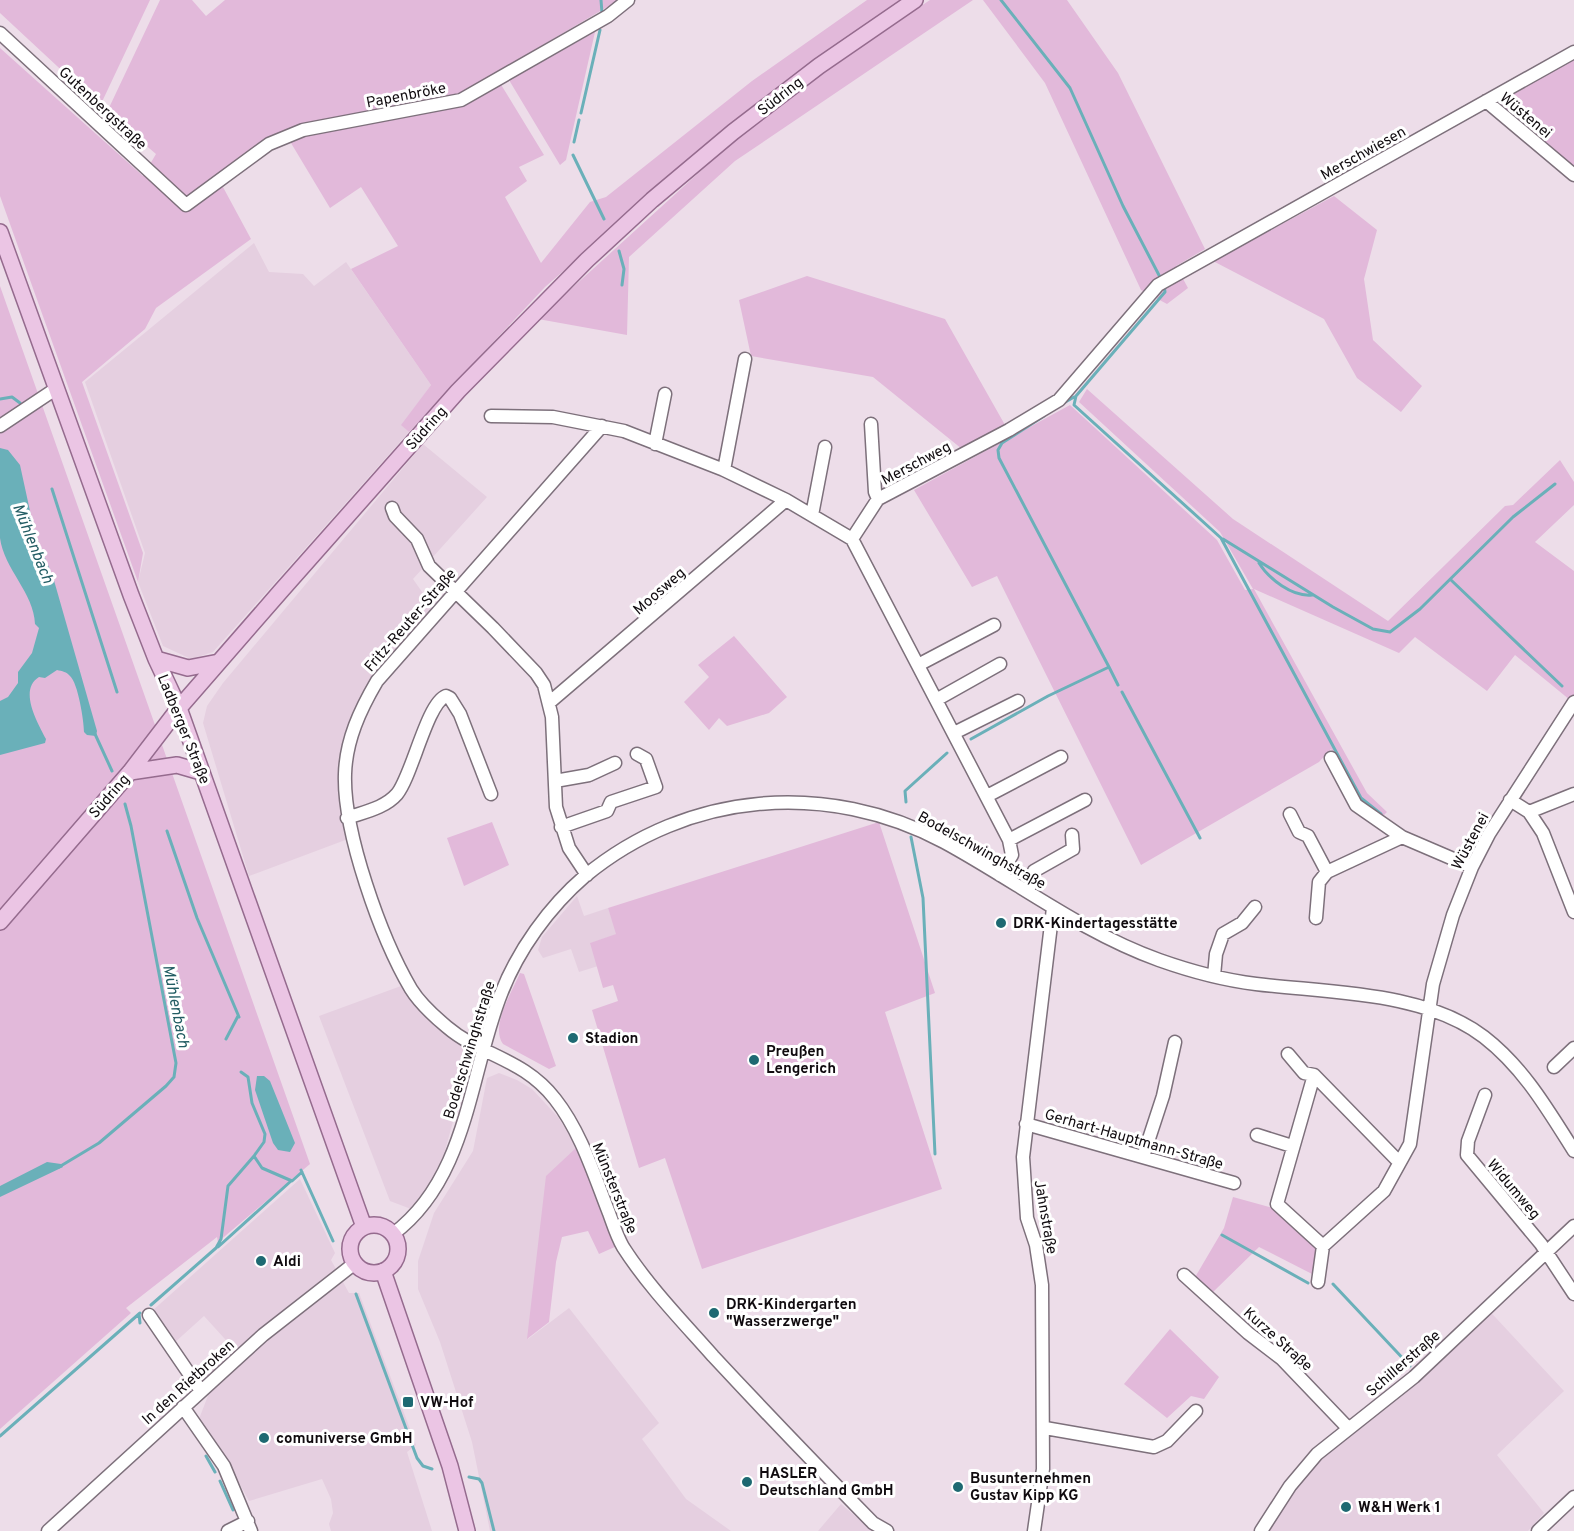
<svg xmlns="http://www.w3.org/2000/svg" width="1574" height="1531" viewBox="0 0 1574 1531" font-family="Overpass,sans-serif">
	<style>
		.built { fill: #e5cfe0 }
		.green { fill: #e2b9da }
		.water { fill: #6ab0b9 }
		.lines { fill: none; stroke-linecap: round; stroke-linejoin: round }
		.stream { stroke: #6ab0b9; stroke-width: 3 }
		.minor-casing { stroke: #7d707b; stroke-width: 15 }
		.major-casing { stroke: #956b8e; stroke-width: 18 }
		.minor { stroke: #fff; stroke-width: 12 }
		.major { stroke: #ebc5e4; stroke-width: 15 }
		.poi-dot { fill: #1e6972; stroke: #fff; stroke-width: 2 }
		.labels { text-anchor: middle; stroke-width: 6; stroke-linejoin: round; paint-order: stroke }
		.street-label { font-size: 15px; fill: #100b0f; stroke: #fff }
		.poi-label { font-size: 15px; font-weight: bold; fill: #100b0f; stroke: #fff; text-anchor: start }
		.water-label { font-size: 16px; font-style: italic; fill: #225c63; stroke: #fff }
	</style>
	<rect width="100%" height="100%" fill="#eddde9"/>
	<path class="built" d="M254 243 269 272 303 274 314 286 346 262 431 385 402 425 409 432 213 652 191 659 163 646 138 582 145 553 85 382Z
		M423 444 487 497 413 579 434 609 392 656 342 754V821L348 839 249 876 203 723 207 706 223 683Z
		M577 896 584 916 608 908 617 934 591 943 598 966 579 972 571 949 543 958 538 950 542 937Z
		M401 986 444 1033 473 1050 444 1154 427 1190 411 1209 390 1201 319 1016Z
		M499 1073 517 1080 532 1089 558 1117 577 1147 528 1339 569 1308 659 1423 642 1439 686 1499 731 1531H490L472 1442 440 1342 418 1289V1261L434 1213 473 1151 487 1078Z
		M300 1179 335 1253 331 1260 349 1293H359L416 1445 407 1452 432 1531H331L329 1524 333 1513 331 1499 322 1479 249 1501 225 1457 199 1419 209 1393 203 1378 234 1349 204 1316 173 1344 152 1311Z
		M1483 1304 1564 1391 1497 1455 1544 1513 1528 1531H1266L1307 1472 1425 1371Z
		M841 1504 873 1531H818Z"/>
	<path class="green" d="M0 0H150L100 106 0 13Z
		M160 0H192L206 16 225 0H619L458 95 302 125 266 139 217 176 251 239 156 308 145 329 82 382 143 553 138 582 0 196V48L143 176 156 154 107 112Z
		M867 0H904L761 99 545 287 409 432 401 425 431 385 351 269 398 246 361 187 330 208 288 138 462 105 500 83 544 155 519 167 527 181 505 197 541 263 590 202 606 197 752 81Z
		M930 0H973L735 161 629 257 627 335 538 319 727 147 824 71Z
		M983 0H1067L1118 73 1205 249 1176 266 1188 288 1167 304 1141 290 1045 83Z
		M595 32 566 160 560 165 509 80Z
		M1574 57V169L1494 101Z
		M1334 196 1377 230 1364 279 1373 340 1422 386 1401 412 1357 378 1324 319 1213 261Z
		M807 276 945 319 1005 425 962 449 873 377 751 356 739 300Z
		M0 286 310 1164 218 1242 217 1237 126 1308 131 1313 0 1429Z
		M1087 389 1233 519 1388 621 1505 506 1513 505 1560 460 1574 482V505L1535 542 1574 571V696L1570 700 1515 655 1487 691 1415 637 1399 653 1254 589 1367 793 1387 812 1382 817 1360 801 1331 749 1319 762 1141 865 997 576 972 587 914 490 1070 405 1217 540 1245 590 1253 589 1220 532 1079 402Z
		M734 636 787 697 769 713 727 726 719 718 709 730 684 702 709 677 698 665Z
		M492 822 509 865 464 886 447 838Z
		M879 822 935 993 885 1012 942 1189 702 1269 665 1158 639 1168 592 1010 618 1001 613 985 603 988 590 943 616 934 608 908Z
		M520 973 524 974 556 1066 549 1069 503 1044C490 1026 512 992 520 973Z
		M577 1147 617 1246 599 1254 588 1231 562 1237 556 1262 549 1322 527 1339 546 1176Z
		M599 1148 629 1237 589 1152Z
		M1233 1197 1277 1209 1320 1247 1316 1276 1259 1247 1211 1294 1194 1279 1224 1228Z
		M1170 1329 1219 1377 1204 1399 1191 1396 1167 1418 1124 1384Z"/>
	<path class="water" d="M0 448 8 450 20 465 35 534 53 577 97 731 96 736 87 735 84 732C84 721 78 683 70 676 67 672 62 671 57 670L45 678 39 677C18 690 38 723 46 739L45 743 0 755V701L8 697 18 683V672L32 653 39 628 35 624C34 593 4 569 0 538 0 509 0 477 0 448Z
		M257 1076H264L270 1081 295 1143 290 1152 278 1150 273 1143 255 1090Z
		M47 1162 61 1164 63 1167 0 1197V1186Z"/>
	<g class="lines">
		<path class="stream" d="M601 0 602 13
			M1001 0 1070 88 1123 206 1161 279
			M581 113 600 30
			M574 142 579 120
			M573 155 604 219
			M619 251 624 269 622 285
			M1164 285 1165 292 1076 396 1074 405 1221 538 1361 798 1381 814
			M0 399 12 397 20 403
			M1062 404 1074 397
			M52 489 117 692
			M1223 539 1333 607 1373 629 1390 632 1420 609 1513 517 1555 484
			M1259 563C1269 579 1292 597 1312 595
			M1451 580 1562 686
			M1109 667 1118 685
			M1122 692 1200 838
			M95 734 112 771
			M971 739 1048 696 1109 667 999 458 998 450 1002 443 1044 416
			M906 802 905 791 947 753
			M167 831 197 918 239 1017
			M911 837 923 898 935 1154
			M226 1039 238 1016
			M241 1072 248 1077 252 1103 265 1134 264 1142 254 1156 262 1168 292 1181 302 1172
			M59 1167 99 1143 166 1086 174 1077 176 1063 131 826 125 804
			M301 1170 333 1241
			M1222 1235 1308 1283
			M218 1247 291 1181
			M1333 1284 1410 1366
			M356 1294 417 1458 423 1466 432 1469
			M151 1305 216 1248 221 1239 228 1186 254 1156
			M139 1314 140 1323
			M0 1436 140 1313
			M206 1456 215 1472
			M469 1477 479 1479 482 1483 494 1531
			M220 1481 233 1510"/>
		<defs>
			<path id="minor" d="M0 33 186 205 269 144 303 130 461 100 608 16 628 0
				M1486 101 1574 175
				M491 416 553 417 624 431 724 470 786 500 852 539 1009 840 1012 855 1000 875
				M871 424 875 492 878 499
				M0 426 57 388
				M602 426 377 681C360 710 346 740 345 774 343 832 381 938 411 989 419 1002 435 1017 447 1027 481 1056 523 1058 555 1099 581 1132 594 1175 609 1213 613 1224 617 1237 623 1247 648 1286 682 1321 713 1356 766 1413 819 1468 873 1523L887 1531
				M655 444 665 394
				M724 470 745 359
				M392 508 395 516 417 539 429 566 493 628 536 673 544 685 552 717 556 807 569 848 587 875
				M812 515 825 447
				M852 539 878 499 1009 430 1059 400 1158 285 1574 52
				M918 665 994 625
				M936 700 1000 664
				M550 702 786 500
				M954 733 1018 701
				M1331 758 1356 805 1402 837
				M555 781 589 775 615 763
				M987 796 1061 757
				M1510 800 1529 812 1543 833 1574 912
				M1529 812 1574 794
				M1290 814 1299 832 1308 836 1327 872
				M347 818C364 812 385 808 397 794 412 776 427 703 446 696L450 698 460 714 491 794
				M561 827 607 811 611 802 656 787 646 759 637 754
				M1009 840 1085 800
				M1028 892 1034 871 1073 849 1072 835
				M1316 918 1319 882 1327 872 1402 837 1472 867
				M1214 976 1216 954 1223 934 1242 923 1255 907
				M1288 1054 1304 1073 1314 1075
				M1554 1067 1574 1048
				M1485 1095 1468 1141 1467 1155 1541 1244 1574 1294
				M1026 1124 1234 1183
				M1257 1135 1292 1146
				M1143 1157 1163 1096 1175 1042
				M393 1234C468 1178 469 1075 501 994 518 950 549 907 585 876 688 791 827 780 944 842 1016 881 1081 932 1159 960 1190 971 1223 980 1256 984 1329 993 1424 991 1484 1037 1524 1068 1548 1110 1574 1151
				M1323 1246 1277 1204 1314 1075 1399 1162
				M1184 1275 1248 1333 1282 1359 1348 1428
				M1318 1282 1323 1246 1384 1191 1410 1144 1433 984 1453 915 1472 867 1489 834 1574 702
				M149 1315 201 1391
				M183 1407 224 1466 251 1531
				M1045 1428 1154 1447 1167 1441 1196 1411
				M48 1531 263 1335 355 1263
				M228 1531 248 1521
				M1034 1531 1043 1469 1042 1285 1036 1245 1027 1218 1023 1157 1053 908
				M1261 1531 1290 1486 1317 1454 1414 1377 1574 1226
				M1538 1531 1574 1497"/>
			<path id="major" d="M0 232 131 595 156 659 179 708 364 1227
				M156 659 188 668 219 662
				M130 772 177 765 201 772
				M0 922 130 772 179 708 280 592 458 391 587 260 652 200 733 132 819 66 915 0
				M350 1249a24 24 0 1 1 48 0a24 24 0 1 1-48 0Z
				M383 1271 450 1466 467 1531"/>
		</defs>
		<use href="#minor" class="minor-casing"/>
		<use href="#major" class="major-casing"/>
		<use href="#minor" class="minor"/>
		<use href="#major" class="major"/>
	</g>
	<g class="poi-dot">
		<circle cx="1001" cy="923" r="6"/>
		<circle cx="573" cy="1038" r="6"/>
		<circle cx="754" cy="1060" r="6"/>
		<circle cx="261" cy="1261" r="6"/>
		<circle cx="714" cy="1313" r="6"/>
		<rect x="402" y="1396" width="12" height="12" rx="3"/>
		<circle cx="264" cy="1438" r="6"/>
		<circle cx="747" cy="1482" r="6"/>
		<circle cx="958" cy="1487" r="6"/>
		<circle cx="1346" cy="1507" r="6"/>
	</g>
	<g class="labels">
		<g class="street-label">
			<text transform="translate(406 95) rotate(-11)" y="5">Papenbröke</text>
			<text transform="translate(780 96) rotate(-38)" y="5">Südring</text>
			<text transform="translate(103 108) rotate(43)" y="5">Gutenbergstraße</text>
			<text transform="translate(1526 115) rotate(40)" y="5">Wüstenei</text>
			<text transform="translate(1363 153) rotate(-29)" y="5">Merschwiesen</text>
			<text transform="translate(426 428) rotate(-48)" y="5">Südring</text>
			<text transform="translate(916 463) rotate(-28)" y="5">Merschweg</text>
			<text transform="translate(659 591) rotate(-41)" y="5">Moosweg</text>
			<text transform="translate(410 620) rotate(-49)" y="5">Fritz-Reuter-Straße</text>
			<text transform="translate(184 729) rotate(68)" y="5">Ladberger Straße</text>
			<text transform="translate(109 796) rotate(-49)" y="5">Südring</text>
			<text transform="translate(1470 841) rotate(-62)" y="5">Wüstenei</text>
			<text transform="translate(982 850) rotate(29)" y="5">Bodelschwinghstraße</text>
			<text transform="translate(469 1050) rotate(-73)" y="5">Bodelschwinghstraße</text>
			<text transform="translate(1134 1139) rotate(16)" y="5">Gerhart-Hauptmann-Straße</text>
			<text transform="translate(615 1188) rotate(68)" y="5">Münsterstraße</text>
			<text transform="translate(1514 1189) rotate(50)" y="5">Widumweg</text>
			<text transform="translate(1046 1217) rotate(80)" y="5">Jahnstraße</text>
			<text transform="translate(1278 1339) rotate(42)" y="5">Kurze Straße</text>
			<text transform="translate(1403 1363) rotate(-41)" y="5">Schillerstraße</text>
			<text transform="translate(188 1382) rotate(-42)" y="5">In den Rietbroken</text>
		</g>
		<g class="poi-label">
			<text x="1013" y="928">DRK-Kindertagesstätte</text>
			<text x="585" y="1043">Stadion</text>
			<text x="766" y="1056">Preußen<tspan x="766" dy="17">Lengerich</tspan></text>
			<text x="273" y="1266">Aldi</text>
			<text x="726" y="1309">DRK-Kindergarten<tspan x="726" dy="17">"Wasserzwerge"</tspan></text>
			<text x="420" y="1407">VW-Hof</text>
			<text x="276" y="1443">comuniverse GmbH</text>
			<text x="759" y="1478">HASLER<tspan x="759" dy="17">Deutschland GmbH</tspan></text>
			<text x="970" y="1483">Busunternehmen<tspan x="970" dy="17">Gustav Kipp KG</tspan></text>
			<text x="1358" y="1512">W&amp;H Werk 1</text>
		</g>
		<g class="water-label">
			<text transform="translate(34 543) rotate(68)" y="6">Mühlenbach</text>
			<text transform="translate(177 1006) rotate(79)" y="6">Mühlenbach</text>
		</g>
	</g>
</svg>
